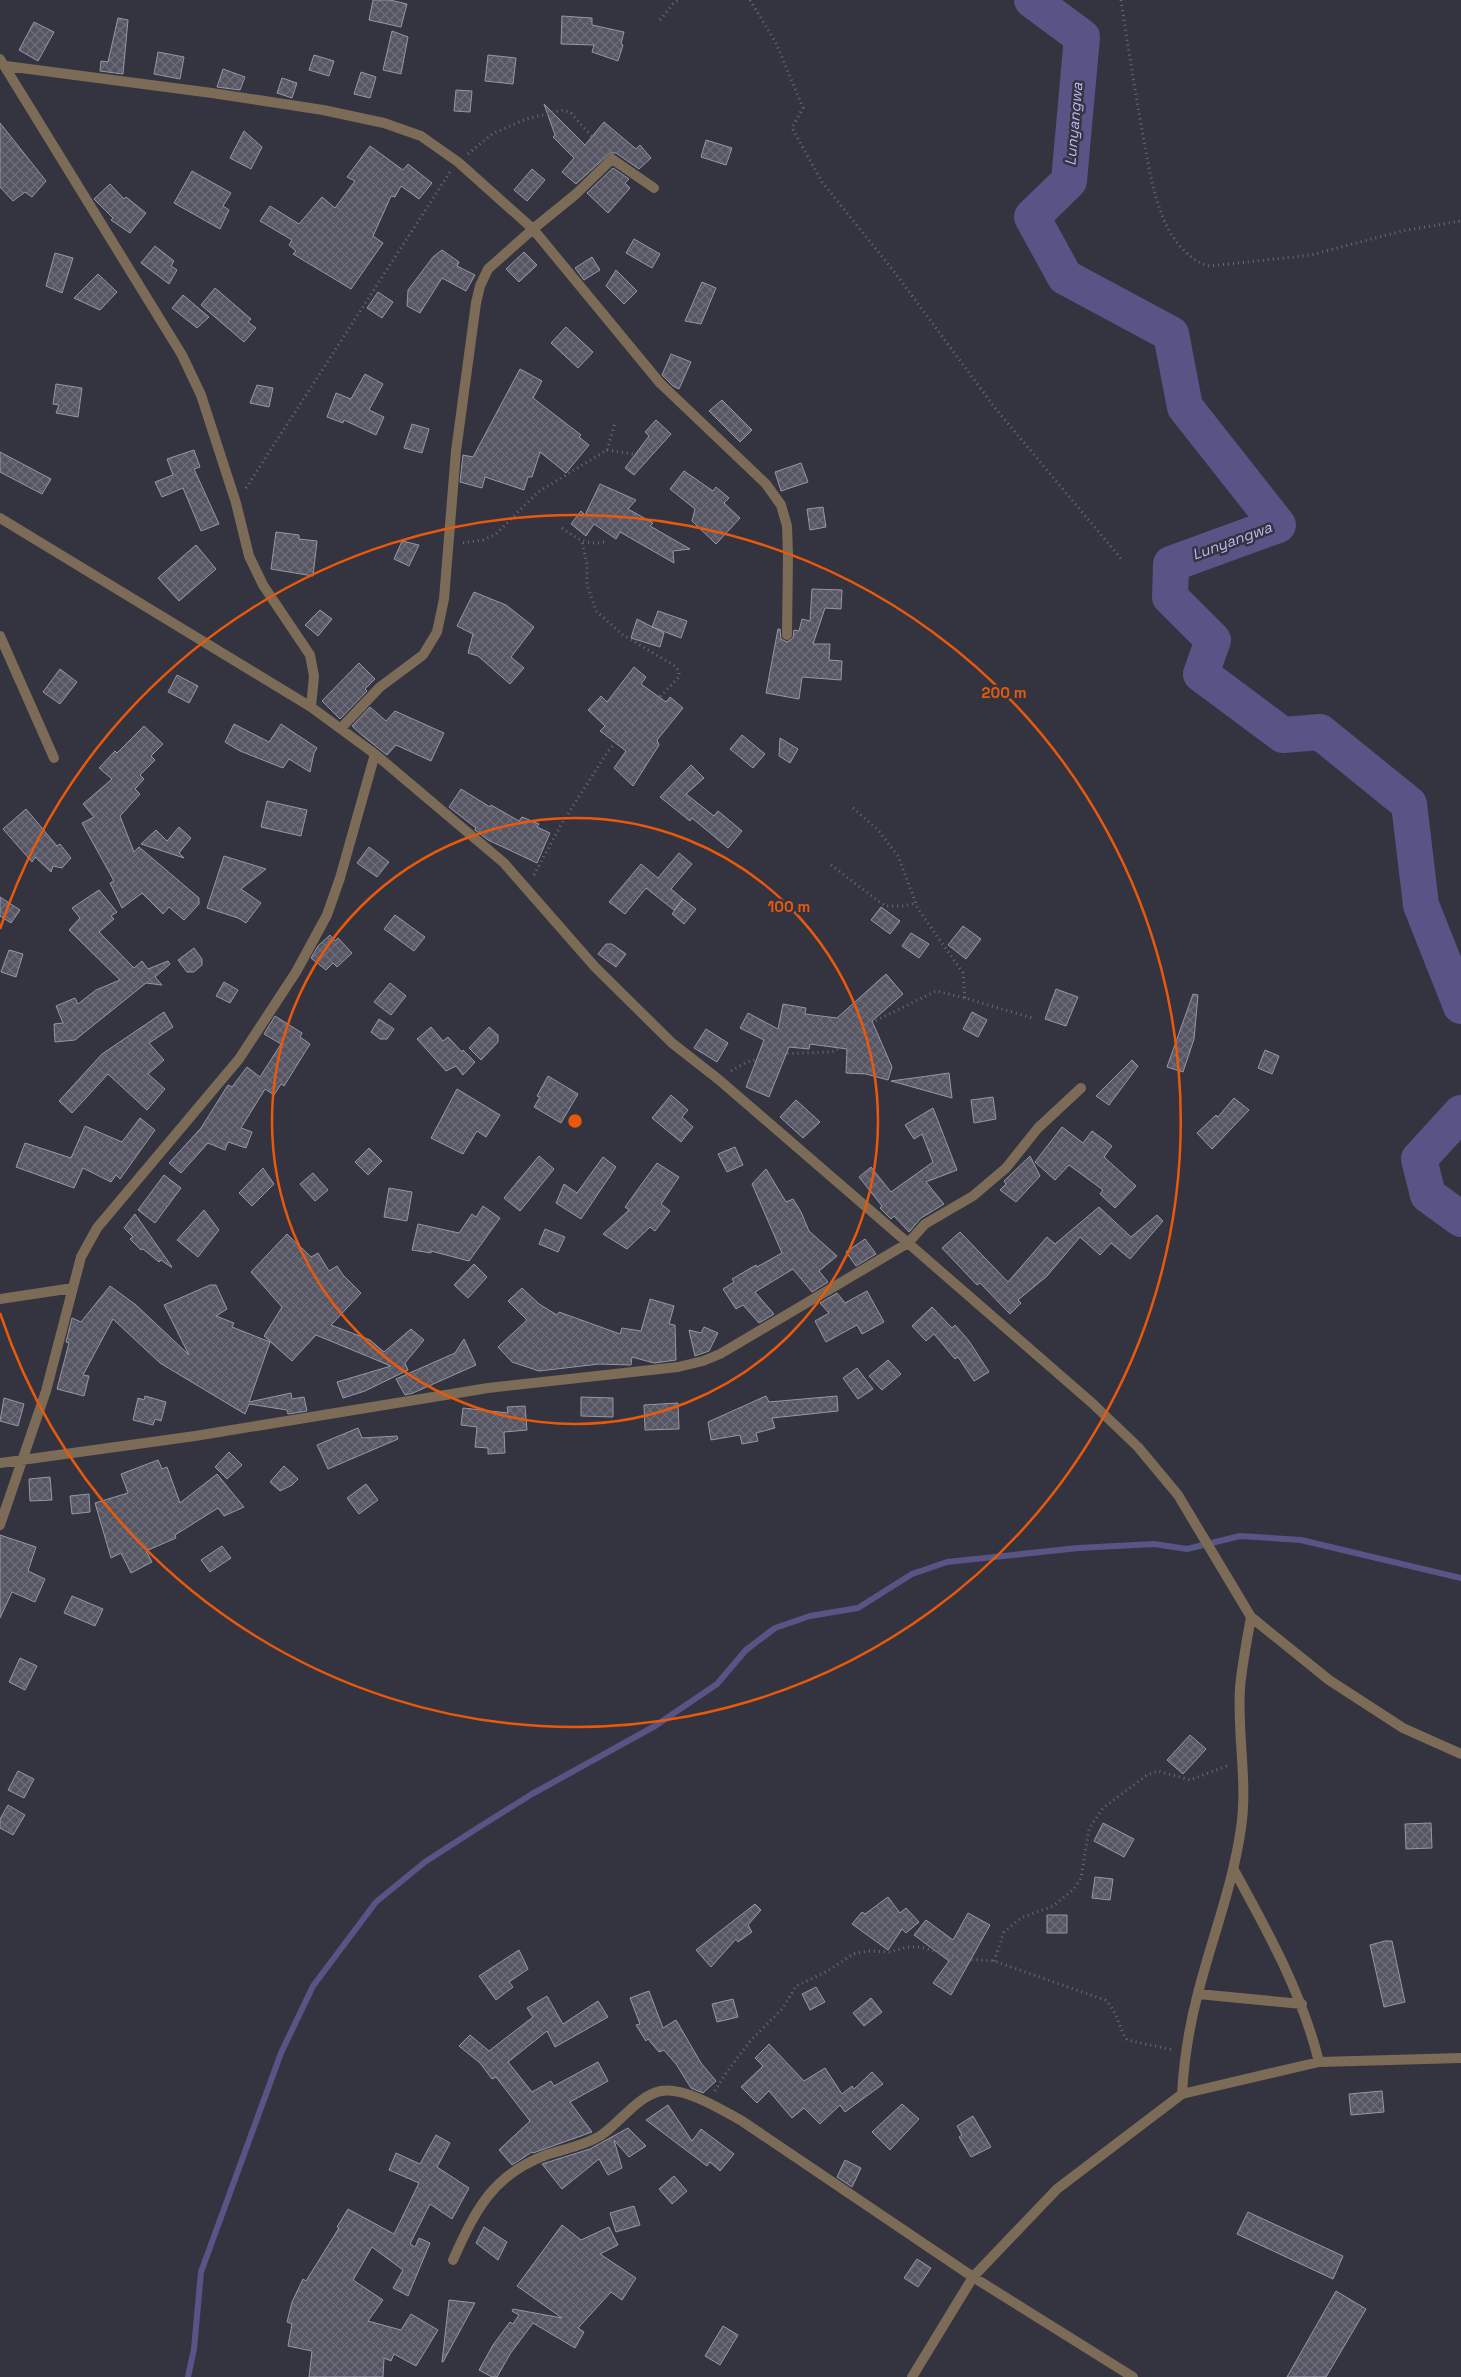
<svg xmlns="http://www.w3.org/2000/svg" width="1461" height="2377" viewBox="0 0 1461 2377" font-family="'Space Grotesk',sans-serif">
	<style>
		.lines { fill: none; stroke-linecap: round; stroke-linejoin: round }
		.stream { stroke: #585486; stroke-width: 6 }
		.river { stroke: #585486; stroke-width: 36 }
		.building { fill: url(#building-cross-hatch); stroke: #9796a6 }
		.path { stroke: #6b6a75; stroke-width: 3; stroke-dasharray: 1 4; stroke-linecap: butt }
		.minor { stroke: #7b6b57; stroke-width: 10 }
		.ring { fill: none; stroke: #e8590c; stroke-width: 2.5 }
		.labels { text-anchor: middle; stroke-width: 5; stroke-linejoin: round; paint-order: stroke }
		.water-label { font-size: 15px; font-style: italic; fill: #bcb9f7; stroke: #343340 }
		.centre { fill: #e8590c; stroke: #343340; stroke-width: 2.5 }
		.ring-label { font-size: 15px; text-anchor: middle; font-weight: bold; fill: #e8590c; stroke: #343340; stroke-width: 5; stroke-linejoin: round; paint-order: stroke }
	</style>
	<defs>
		<pattern id="building-cross-hatch" width="8" height="8" patternUnits="userSpaceOnUse" patternTransform="scale(1.25)"><rect width="8" height="8" fill="#565563"/><path d="M0 0l8 8M0 8l8-8" fill="none" stroke="#6e6d79"/></pattern>
	</defs>
	<rect width="100%" height="100%" fill="#343340"/>
	<g class="lines">
		<path class="stream" d="M188 2377 194 2349 201 2272 281 2053 313 1986 376 1902 425 1862 476 1829 532 1794 655 1726 717 1684 746 1650 775 1628 810 1616 858 1608 912 1574 947 1562 1078 1548 1154 1544 1187 1549 1240 1536 1301 1540 1461 1578"/>
		<path class="river" d="M1032 0 1082 37 1069 181 1032 217 1065 277 1171 334 1185 407 1278 525 1171 564 1170 597 1213 640 1201 674 1283 735 1320 732 1409 804 1421 905 1461 1006
			M1461 1113 1419 1159 1428 1195 1461 1219"/>
	</g>
	<path class="building" d="M373 0H390L407 4 401 27 369 20Z
		M562 16 592 18V25L624 32 621 44 623 45 618 61 592 52 594 45 561 44Z
		M118 18 128 20 123 74 100 71 101 61 108 62Z
		M34 22 54 32 38 61 19 50Z
		M392 31 408 37 401 74 383 70Z
		M158 52 184 57 180 79 154 74Z
		M314 55 334 61 329 76 309 70Z
		M488 55 516 58 513 84 485 81Z
		M223 69 245 77 240 90 217 87Z
		M361 72 376 77 370 98 354 94Z
		M282 78 297 83 292 98 277 93Z
		M456 90 472 91 470 112 454 111Z
		M544 104 585 145 604 122 636 149 640 145 651 158 639 169 616 153H610L576 184 562 172 574 158 553 137 555 135Z
		M0 123 46 181 32 197 25 192 13 201 0 187Z
		M244 131 262 147 251 169 230 158Z
		M706 140 732 148 726 165 701 157Z
		M370 146 403 170 408 164 432 183 419 199 401 186 395 197 391 196 373 236 383 243 351 289 293 254 296 251 289 245 292 240 260 221 270 206 299 224 322 197 335 208 355 181 347 177Z
		M613 168 629 179 625 183 630 188 608 213 587 193Z
		M532 169 545 180 527 201 514 190Z
		M192 171 231 193 223 206 229 210 220 229 174 203Z
		M110 184 124 199 126 197 146 213 130 233 111 220 113 218 94 199Z
		M634 239 660 254 652 268 626 253Z
		M155 246 174 261 171 266 177 270 169 284 141 263Z
		M442 250 459 262 457 266 475 275 466 291 442 278 420 313 407 306 408 290 433 257Z
		M524 252 537 265 519 282 506 269Z
		M55 253 73 258 62 293 46 286Z
		M592 257 600 270 584 280 575 268Z
		M616 270 637 291 624 304 606 286Z
		M98 274 117 292 100 310 74 298Z
		M702 282 716 288 701 324 685 321Z
		M215 288 251 319 248 322 256 328 244 342 201 305Z
		M378 292 393 302 382 318 367 308Z
		M183 295 209 317 197 328 172 308Z
		M566 327 593 352 578 368 551 343Z
		M671 354 691 362 679 389 673 386 662 375Z
		M520 369 542 381 533 398 581 435 579 437 589 445 566 473 540 452 532 477H528L524 490 485 477 482 488 460 482 463 455 473 457Z
		M365 374 383 384 369 410 384 417 376 435 344 420 343 423 327 417 336 393 351 399Z
		M56 384 82 388 78 417 56 413 59 405 53 404Z
		M257 385 273 388 269 407 250 403Z
		M722 400 752 430 740 442 709 411Z
		M656 420 671 434 634 475 625 468 649 436 645 432Z
		M412 424 429 429 422 453 404 448Z
		M194 450 200 467 194 469 219 524 201 531 183 488 162 497 155 482 173 475 167 459Z
		M0 452 51 479 42 494 0 472Z
		M801 463 808 482 781 491 775 472Z
		M684 471 713 491 716 487 729 498 724 503 740 518 716 544 692 521 695 509 670 489Z
		M600 484 636 500 628 509 653 523 650 526 690 549 673 551 674 563 620 532 616 539 594 524 586 536 571 524 581 511 585 515Z
		M823 507 826 527 810 530 807 509Z
		M276 532 299 535V539L317 541 313 576 271 569Z
		M402 541 419 545 409 566 394 559Z
		M196 545 216 569 179 601 158 578Z
		M812 589 842 590 841 609 825 608 813 644H830L829 660 842 661 841 680 802 677 799 699 766 693 778 629H780L781 639 787 642 793 638 794 630 799 631 802 619 810 621Z
		M474 592 506 605 534 627 511 657 524 668 510 684 478 656 468 653 473 634 457 626Z
		M320 610 332 619 318 636 305 625Z
		M658 611 687 621 681 638 652 627Z
		M637 619 664 633 660 647 631 638Z
		M359 663 375 679 365 689 367 691 340 719 322 701Z
		M634 667 646 677 641 684 666 702 670 697 683 708 657 740 659 745 633 786 614 768 626 751 600 731 605 726 588 710 601 696 607 702Z
		M60 669 77 682 60 704 43 692Z
		M177 675 198 686 189 703 168 692Z
		M370 707 386 721 395 711 444 733 431 761 396 745 387 755 363 736 352 726Z
		M234 724 269 742 281 724 317 748 314 753 310 772 289 759 283 768 240 751 225 742Z
		M144 726 163 744 151 756 155 760 140 775 144 779 135 789 140 794 120 816 134 852 139 847 199 898V904L184 920 169 907 163 914 142 893 122 908 110 883 114 881 82 823 94 817 83 804 112 779 99 768 115 751 117 753Z
		M742 735 765 754 753 768 730 749Z
		M780 738 798 749 790 763 779 756Z
		M691 765 704 778 686 794 714 816 718 811 742 831 728 848 692 818 690 821 660 797Z
		M461 789 490 807 491 805 519 821 522 817 539 824 537 827 550 833 537 863 488 840 475 830 476 828 449 807Z
		M267 801 307 810 301 836 261 827Z
		M26 809 57 846 60 844 71 858 62 868 53 866 51 872 35 857 32 862 3 829Z
		M179 827 191 838 179 853 184 858 141 844 156 830 167 841Z
		M369 847 389 862 377 877 357 863Z
		M679 853 692 864 671 889 683 899 674 910 646 888 625 914 609 902 641 864 658 878Z
		M224 856 266 869 241 889 261 903 246 923 238 918 207 908Z
		M99 890 117 912 111 916 114 919 99 932 134 968 142 961 148 969 168 961 170 964 155 977 162 985 146 983 75 1040 55 1042 54 1024 63 1023 56 1006 75 998 78 1004 96 990 120 980 69 930 80 918 72 908Z
		M0 897 20 910 11 923 0 916Z
		M683 899 696 909 684 924 672 914Z
		M881 907 900 921 890 934 871 920Z
		M395 915 425 937 414 951 384 929Z
		M963 926 981 939 966 959 948 945Z
		M911 933 929 944 919 958 902 946Z
		M330 935 335 941 338 938 352 953 337 967 333 963 326 970 311 958 318 946Z
		M606 944H612L626 954 616 967 598 954Z
		M194 948 202 959V965L194 972H187L178 960Z
		M9 950 23 954 16 977 1 972Z
		M886 974 903 994 872 1021 892 1067 888 1080 866 1074 846 1073 847 1049 810 1044 809 1049 789 1047 769 1097 746 1087 764 1040 740 1028 748 1013 778 1029 783 1004 806 1008 805 1014 837 1018Z
		M224 982 238 990 230 1003 216 996Z
		M390 983 406 996 391 1015 374 1002Z
		M1056 989 1078 997 1066 1026 1045 1019Z
		M1193 994 1198 995 1194 1039 1183 1072 1167 1067Z
		M164 1012 173 1027 149 1043 164 1060 148 1074 165 1089 147 1110 108 1074 72 1113 59 1101 102 1054Z
		M972 1012 987 1020 978 1037 963 1029Z
		M275 1016 302 1033 300 1037 310 1044 284 1086 281 1084 274 1095 265 1089 241 1128 252 1132 246 1148 228 1142 225 1150 208 1143 181 1173 169 1163 201 1128 228 1085 232 1087 247 1067 260 1077 281 1044 264 1034Z
		M379 1019 394 1029 387 1039H380L371 1032Z
		M431 1027 443 1041 448 1037 462 1052 463 1050 475 1062 463 1075 456 1066 446 1071 417 1039Z
		M489 1027 498 1035V1042L481 1060 469 1048Z
		M706 1029 728 1043 717 1062 694 1048Z
		M1265 1050 1279 1056 1272 1074 1258 1068Z
		M1132 1060 1138 1066 1109 1105 1096 1096Z
		M949 1073 952 1098 891 1081 928 1076Z
		M548 1076 578 1094 561 1123 534 1107 540 1097 537 1096Z
		M457 1089 500 1115 486 1137 477 1131 463 1154 431 1138Z
		M671 1095 688 1110 682 1117 693 1127 681 1142 652 1118Z
		M993 1097 996 1119 974 1123 971 1100Z
		M1234 1098 1249 1110 1212 1149 1197 1133 1216 1115 1218 1117Z
		M796 1100 820 1122 803 1138 780 1117Z
		M933 1108 957 1170 926 1182 944 1204 921 1218 909 1232 894 1216 891 1219 880 1208 882 1206 859 1177 871 1167 891 1192 933 1162 922 1134 914 1139 905 1125Z
		M140 1118 155 1130 120 1179 116 1175 111 1182 83 1168 74 1188 16 1167 25 1143 71 1158 85 1126 122 1142Z
		M1062 1127 1083 1143 1092 1131 1112 1146 1104 1157 1136 1186 1115 1208 1100 1194 1103 1190 1069 1165 1055 1180 1035 1162Z
		M735 1147 743 1165 727 1172 718 1154Z
		M369 1148 382 1161 368 1175 355 1162Z
		M539 1156 554 1169 520 1211 504 1198Z
		M1030 1156 1040 1176 1016 1202 1000 1190 1006 1184 1004 1181Z
		M603 1157 616 1167 581 1219 556 1203 564 1184 577 1193Z
		M657 1163 679 1177 661 1204 670 1211 655 1231 650 1227 627 1249 603 1234 629 1210 625 1207Z
		M263 1168 274 1184 252 1206 239 1193Z
		M766 1169 786 1202 793 1199 801 1212 809 1231 837 1256 819 1271 828 1282 812 1292 793 1269 755 1292 774 1314 759 1323 743 1305 736 1309 723 1289 734 1282 732 1279 756 1265 757 1267 782 1253 752 1184Z
		M313 1173 328 1190 315 1201 300 1184Z
		M164 1175 181 1188 155 1223 138 1210Z
		M389 1188 412 1192 407 1221 384 1217Z
		M483 1206 500 1218 469 1261 431 1251V1253L412 1250 418 1224 459 1233 472 1214 476 1217Z
		M1099 1207 1131 1237 1157 1215 1163 1221 1130 1259 1111 1243 1100 1255 1080 1237 1047 1276 1018 1300 1021 1303 1010 1314 980 1283 977 1285 942 1248 960 1232 1008 1282 1047 1237 1055 1244Z
		M204 1210 219 1230 198 1257 177 1240Z
		M135 1214 172 1267H171L161 1260 159 1262 143 1249 141 1250 130 1239 133 1237 124 1228Z
		M545 1229 565 1237 558 1252 539 1244Z
		M287 1234 311 1257 318 1253 329 1271 337 1266 343 1275 361 1293 331 1325 370 1340 384 1352 411 1329 424 1340 405 1363 408 1370 365 1391 343 1398 337 1382 391 1366 316 1335 292 1361 264 1336 282 1307 251 1272Z
		M865 1239 876 1254 856 1266 846 1252Z
		M474 1264 487 1277 468 1298 454 1285Z
		M210 1285H216L227 1309 216 1316 234 1323 232 1327 270 1342 249 1402 291 1393 292 1399 304 1397 307 1411 288 1414 287 1410 249 1404 245 1414 160 1363 113 1319 83 1375 89 1376 84 1396 57 1389 69 1343 66 1342 72 1318 81 1322 110 1286 136 1305 189 1355 164 1305Z
		M522 1288 539 1304 557 1315 559 1312 620 1334 622 1328 641 1331 650 1299 674 1306 669 1324 675 1325 676 1360 654 1363 632 1357 631 1365 599 1364 539 1371 512 1362 498 1347 527 1320 508 1301Z
		M867 1291 884 1322 862 1334 857 1325 826 1342 815 1321 829 1313 820 1303 837 1293 845 1303Z
		M932 1307 952 1328 955 1325 969 1341 989 1372 974 1381 958 1357 955 1359 934 1334 926 1341 912 1326Z
		M704 1327 718 1333 709 1351 695 1356 689 1330 701 1333Z
		M464 1339 476 1365 413 1393 405 1395 396 1379 455 1353Z
		M888 1360 901 1374 882 1390 869 1376Z
		M857 1368 873 1389 858 1399 843 1378Z
		M145 1396 166 1402 161 1421 155 1419 153 1425 133 1420 138 1398 144 1400Z
		M766 1396 769 1402 837 1396 838 1411 772 1418 775 1428 756 1433 758 1441 742 1444 740 1435 711 1440 708 1422Z
		M581 1397 613 1398V1417L581 1416Z
		M4 1398 24 1404 18 1426 0 1421Z
		M678 1403 679 1429 645 1430 644 1405Z
		M525 1406 527 1430 504 1432 505 1453 488 1454V1448L475 1447 477 1427 461 1425 463 1408 508 1413 507 1407Z
		M358 1428 362 1438 397 1436 398 1439 328 1469 317 1445Z
		M229 1452 242 1465 227 1479 215 1467Z
		M158 1460 162 1469 167 1467 180 1503 217 1474 244 1507 224 1516 218 1508 175 1535 176 1538 146 1551 152 1562 131 1573 121 1553 111 1558 95 1503 128 1493 121 1474Z
		M284 1466 298 1479 292 1485 280 1491 270 1482Z
		M50 1477 52 1500 30 1501 29 1479Z
		M366 1484 378 1500 359 1514 347 1498Z
		M89 1494 90 1512 72 1514 70 1496Z
		M0 1535 36 1547 28 1571 45 1579 35 1602 12 1592 0 1618Z
		M222 1546 231 1558 210 1572 201 1560Z
		M72 1596 103 1609 95 1626 64 1613Z
		M20 1658 37 1666 25 1690 9 1682Z
		M1190 1735 1206 1749 1183 1774 1167 1760Z
		M18 1771 34 1779 24 1798 8 1790Z
		M8 1805 25 1815 13 1835 0 1828V1819Z
		M1103 1823 1134 1839 1124 1857 1094 1841Z
		M1431 1823 1432 1848 1406 1849 1405 1824Z
		M1095 1877 1113 1879 1110 1900 1092 1898Z
		M888 1897 900 1913 906 1908 919 1922 906 1933 902 1929 888 1950 852 1924 862 1912 865 1914Z
		M755 1904 761 1910 748 1925 752 1932 738 1942 736 1939 711 1967 696 1950Z
		M968 1913 990 1925 951 1995 933 1983 949 1961 914 1935 926 1920 953 1940Z
		M1047 1915H1067V1933H1047Z
		M1385 1941H1392L1405 2002 1384 2007 1370 1945Z
		M519 1950 528 1969 509 1982 513 1987 496 2000 479 1976Z
		M816 1987 825 2002 810 2010 802 1994Z
		M649 1991 663 2028 676 2020 701 2063 716 2081 703 2093 691 2088 676 2064 664 2050 659 2052 648 2039 646 2041 636 2025 640 2024 630 1998Z
		M547 1996 563 2024 598 2001 608 2017 555 2047 547 2031 508 2062 532 2092 551 2081 554 2086 598 2062 608 2081 570 2102 592 2132 533 2153 532 2152 512 2165 499 2150 530 2121 496 2077 492 2079 480 2063 459 2046 470 2035 489 2051 533 2017 527 2008Z
		M871 1998 882 2012 864 2026 853 2013Z
		M733 1999 738 2017 717 2022 712 2004Z
		M769 2044 804 2081 825 2068 842 2094 852 2086 854 2089 872 2072 883 2084 845 2112 840 2105 820 2124 804 2108 792 2118 769 2091 757 2103 741 2087 763 2066 755 2058Z
		M1382 2091 1384 2112 1351 2115 1349 2094Z
		M902 2104 919 2119 890 2150 872 2132Z
		M668 2105 692 2141 701 2129 734 2154 720 2171 710 2162 707 2166 646 2120Z
		M973 2116 991 2147 971 2157 959 2137 962 2135 957 2126Z
		M628 2128 646 2146 629 2157 614 2140 622 2168 608 2175 599 2159 562 2189 542 2164 590 2149Z
		M436 2135 450 2143 437 2167 469 2188 452 2219 430 2204 410 2244 415 2247 419 2238 430 2243 408 2296 393 2288 403 2270 372 2247 353 2280 383 2300 368 2321 401 2330 411 2314 438 2330 416 2366 394 2354 391 2361 384 2358 383 2377H309L312 2351 288 2346 292 2324 287 2322 292 2302 303 2279 306 2281 339 2228 337 2227 348 2209 394 2234 419 2183 389 2170 396 2153 420 2164Z
		M845 2160 861 2168 852 2187 837 2177Z
		M674 2176 687 2191 672 2204 659 2189Z
		M634 2206 640 2225 616 2232 610 2213Z
		M1248 2212 1343 2256 1333 2279 1237 2234Z
		M562 2225 581 2240 609 2227 618 2245 600 2254 636 2278 622 2300 611 2292 578 2328 584 2332 575 2348 533 2323 510 2354 497 2377H492L479 2370 493 2345 510 2322 513 2324 519 2315 512 2311 513 2309 562 2318 517 2286Z
		M484 2227 507 2242 498 2260 476 2243Z
		M917 2259 931 2268 918 2287 904 2278Z
		M1336 2291 1366 2309 1326 2377H1287Z
		M449 2300 475 2303 443 2362H442Z
		M723 2326 738 2335 720 2365 705 2356Z"/>
	<g class="lines">
		<path class="path" d="M750 0 776 43 803 108 792 128 822 182 896 274 995 408 1123 561
			M1121 0C1128 46 1135 91 1143 136 1148 162 1152 190 1162 215 1169 235 1188 262 1210 266L1311 255 1402 231 1461 221
			M660 20 673 4 679 0
			M468 154 492 134 526 119 563 110 571 113 602 148
			M607 450 639 455
			M246 488 450 172
			M562 528C576 538 586 546 604 542
			M463 543 483 540 495 535 538 492 607 450 615 423
			M853 808 878 830 898 856 918 909 963 973 965 998
			M831 865 885 906H904L915 903
			M534 875 561 825 608 751 679 677V671L675 666 623 635 596 611 587 584V564L582 542
			M731 1071 747 1062 776 1054 832 1052 858 1039 867 1025 936 991 965 998 1032 1018
			M994 1961 1004 1932 1021 1918 1053 1906 1074 1889 1081 1878 1089 1829 1103 1808 1147 1775 1158 1771 1190 1780 1227 1766
			M715 2091 726 2073 751 2040 783 2008 796 1986 826 1972 853 1954 867 1951 890 1952 907 1947H920L965 1959 994 1961 1105 2000C1118 2011 1118 2027 1127 2040L1173 2050"/>
		<path class="minor" d="M0 59 182 355 201 395 236 503 249 556 263 585 310 655 314 676 311 707
			M6 66 212 93 323 110 384 123 421 136 458 162 533 229 660 383 766 484 781 505 787 526 788 555 787 635
			M0 518 311 707 375 754 504 863 595 967 672 1043 718 1079 908 1243 1092 1403 1138 1447 1178 1495 1251 1617 1329 1680 1403 1728 1461 1754
			M0 636 54 758
			M342 727 380 687 423 655 437 632 444 599 456 451 476 303 480 286 488 269 533 229 576 194 612 159 654 188
			M0 1299 73 1288
			M0 1463 195 1436 488 1388 678 1367 703 1361 720 1354 908 1243 925 1224 973 1196 1006 1168 1038 1128 1081 1088
			M0 1525 46 1391 81 1257 97 1228 239 1059 296 972 327 915 340 878 375 754
			M1234 1870C1268 1932 1302 1993 1319 2062
			M1198 1994 1302 2004
			M1182 2094C1184 2060 1189 2027 1198 1993 1212 1938 1233 1885 1241 1828 1248 1782 1237 1735 1240 1688 1242 1665 1247 1640 1251 1617
			M453 2260C475 2211 492 2175 546 2155 564 2149 583 2146 600 2136 620 2123 637 2096 661 2091 686 2087 722 2110 742 2121L973 2277 1133 2377
			M912 2377 973 2277 1057 2189 1182 2094 1319 2062 1461 2058"/>
	</g>
	<g class="ring">
		<circle cx="575" cy="1121" r="303"/>
		<path d="M0 929A606 606 0 1 1 0 1313"/>
	</g>
	<g class="labels">
		<g class="water-label">
			<text transform="translate(1074 124) rotate(-85)" y="5">Lunyangwa</text>
			<text transform="translate(1232 541) rotate(-20)" y="5">Lunyangwa</text>
		</g>
	</g>
	<circle cx="575" cy="1121" r="8" class="centre"/>
	<g class="ring-label">
		<text x="1004" y="698">200 m</text>
		<text x="789" y="912">100 m</text>
	</g>
</svg>
